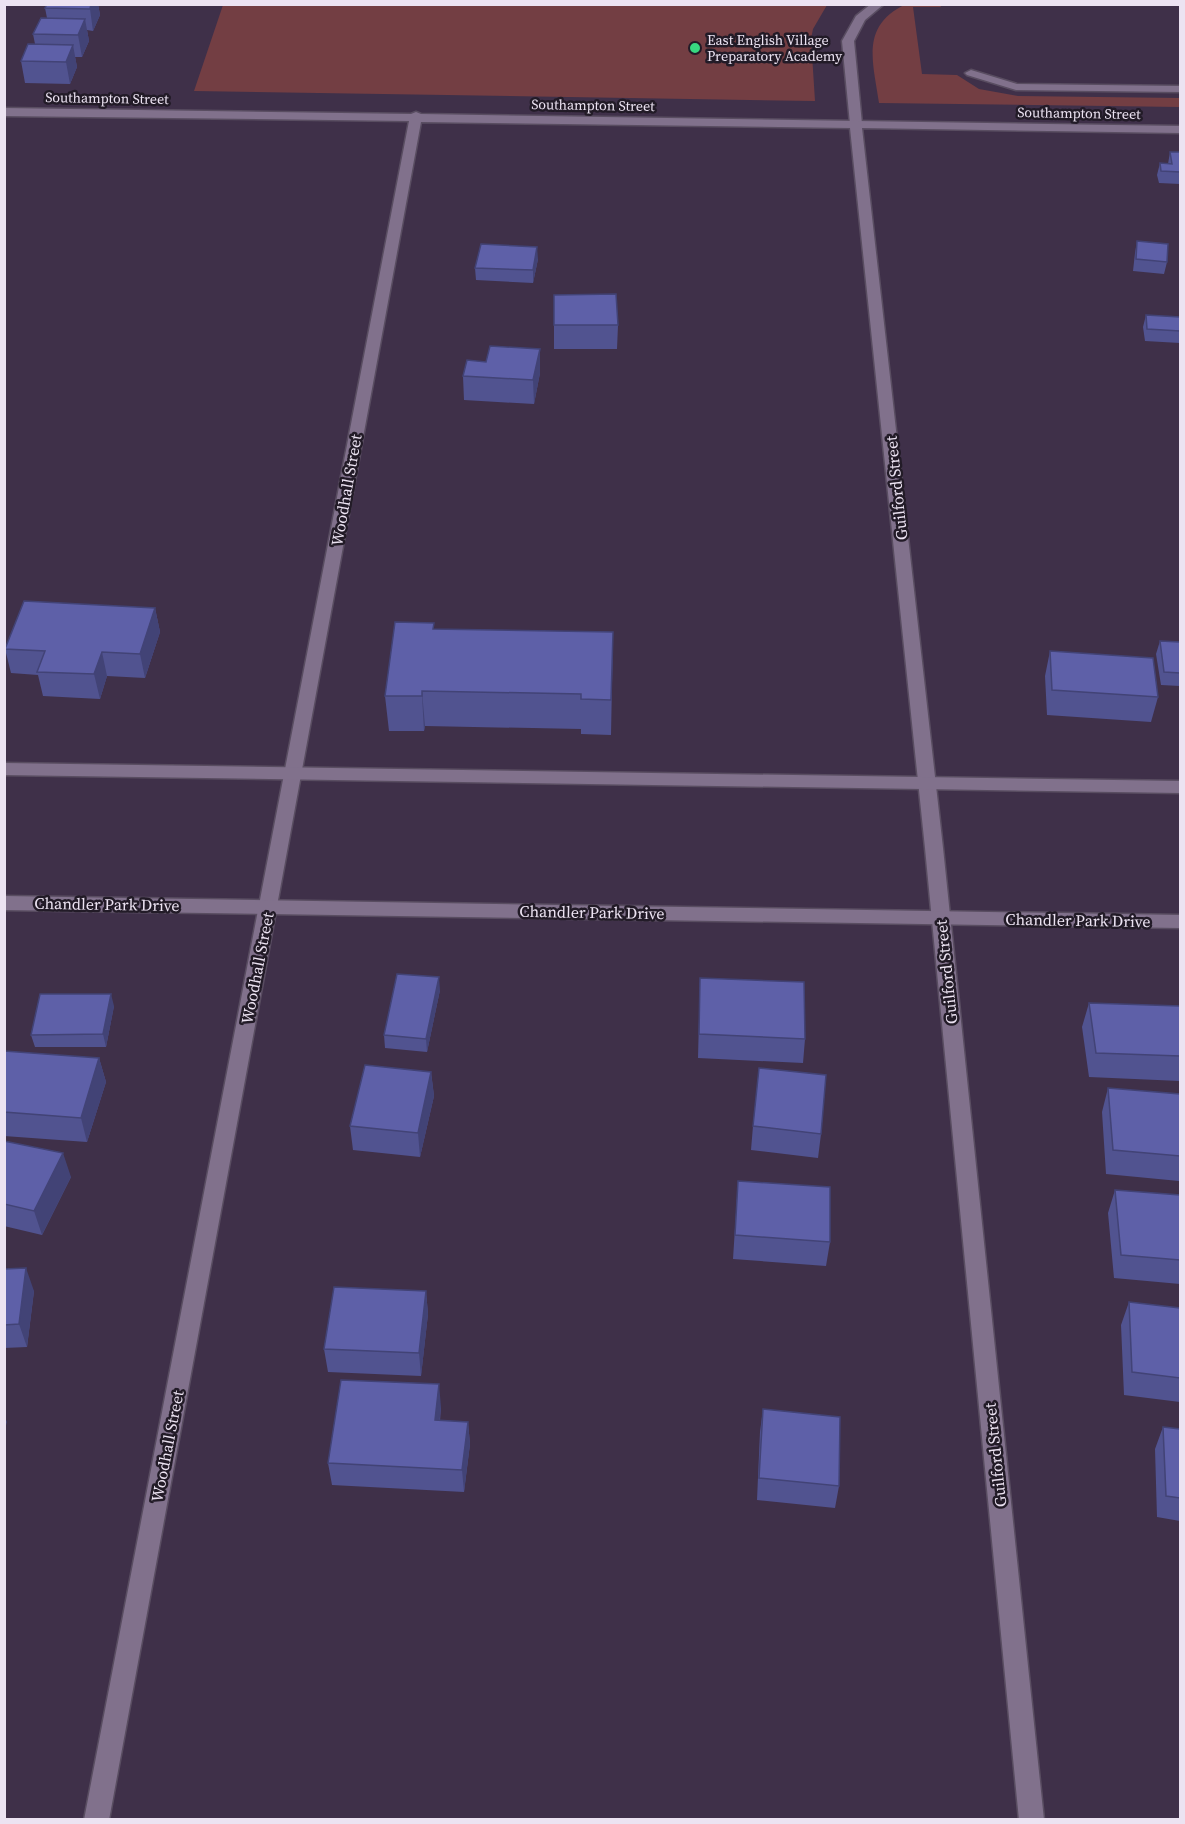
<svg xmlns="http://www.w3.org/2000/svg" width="1185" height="1824" viewBox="0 0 1185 1824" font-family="'Source Serif 4',serif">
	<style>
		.green { fill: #733e43 }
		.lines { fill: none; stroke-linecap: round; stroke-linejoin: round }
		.lane-casing { stroke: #594d61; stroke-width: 3 }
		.street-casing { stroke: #594d61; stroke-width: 3 }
		.secondary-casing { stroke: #594d61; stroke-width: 3 }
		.lane { fill: #81718c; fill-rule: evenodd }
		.street { fill: #81718c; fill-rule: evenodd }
		.secondary { fill: #81718c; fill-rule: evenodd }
		.wall { fill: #515390 }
		.shaded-wall { fill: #424376 }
		.building { fill: #5e60a8; stroke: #424376; stroke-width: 1.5 }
		.poi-dot { fill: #38d880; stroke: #221b27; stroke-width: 2 }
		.labels { text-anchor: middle; stroke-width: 5; stroke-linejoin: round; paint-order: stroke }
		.far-poi-label { font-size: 14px; fill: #ece3f2; stroke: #221b27; text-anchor: start }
		.far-street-label { font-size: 14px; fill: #ece3f2; stroke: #221b27 }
		.street-label { font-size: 16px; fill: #ece3f2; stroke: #221b27 }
	</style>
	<rect width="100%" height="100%" fill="#3f3049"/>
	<path class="green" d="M906 4 940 5 941 7H913L922 74 957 75 979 89 1018 96 1180 98V107L879 103C873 61 860 26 906 4Z
		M223 5V4L827 5 813 29 811 39 815 101 194 91Z"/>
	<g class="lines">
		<defs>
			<path id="lane" d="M871 4H884L865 20 854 41 862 124 856 128 850 124 842 41 856 16Z
				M971 70 1017 84 1180 86V92L1016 90 967 75 965 73Z"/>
			<path id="street" d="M4 108 411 114 416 112 421 114 1180 126V133L862 128 943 848 1044 1820H1019L925 848 850 128 421 122 109 1820H84L409 121 4 116Z"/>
			<path id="secondary" d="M4 763 1180 781V793L4 775Z
				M4 896 1180 915V928L4 910Z"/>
		</defs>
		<use href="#lane" class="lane-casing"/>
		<use href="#street" class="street-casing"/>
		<use href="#secondary" class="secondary-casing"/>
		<use href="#lane" class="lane"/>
		<use href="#street" class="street"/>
		<use href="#secondary" class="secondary"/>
	</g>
	<path class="wall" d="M98 4 100 15 93 31 87 30 89 41 82 57H75L77 67 70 84 25 83 21 61 35 44 33 34 47 18 45 8Z
		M1170 152H1180V184L1159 183 1157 175 1160 163 1168 164Z
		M1180 187V209L1179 195Z
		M1137 241 1167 262 1164 274 1133 271 1135 253Z
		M538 259 533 283 476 280 475 268Z
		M554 295 618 325 617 349H554Z
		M1146 315 1180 317V343L1145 341 1143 327Z
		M540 349V373L534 404 464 400 463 376Z
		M155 608 160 632 145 678 107 676 100 699 43 696 38 675 11 673 5 649Z
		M435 629 613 632 611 735 581 734V729L425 726 424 731H389L385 696Z
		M1160 641 1180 642V686L1161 685 1156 654Z
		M1050 651 1158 697 1151 722 1047 715 1045 676Z
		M700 978 805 1039 803 1063 698 1058Z
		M440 990 427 1052 385 1048 384 1035Z
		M1089 1003 1180 1006V1081L1089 1077 1082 1027Z
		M114 1006 106 1047H35L31 1035Z
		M4 1051 99 1058 106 1082 87 1142 4 1136Z
		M431 1072 434 1096 420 1157 353 1150 350 1126Z
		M1108 1088 1180 1094V1175L1179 1181 1106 1174 1102 1112Z
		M753 1126 821 1134 818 1158 751 1150Z
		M4 1141 71 1177 42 1235 4 1226Z
		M738 1181 830 1242 826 1266 733 1259Z
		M1115 1190 1180 1195V1284L1114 1278 1108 1213Z
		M4 1269 34 1291 27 1347 4 1348Z
		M426 1291 428 1314 421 1376 328 1372 324 1349Z
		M1129 1302 1180 1308V1402L1124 1395 1121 1325Z
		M441 1407 440 1421 468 1422 470 1444 464 1492 332 1485 328 1463Z
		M763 1409 839 1486 835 1508 757 1500 760 1432Z
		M1163 1427 1180 1429V1521L1157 1517 1155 1449Z"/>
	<path class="shaded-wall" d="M91 4H98L100 15 93 31 90 9Z
		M85 19 89 41 82 57 78 35Z
		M73 45 77 67 70 84 66 62Z
		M537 247 538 259 533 283V270Z
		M540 349V373L534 404 533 380Z
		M155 608 160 632 145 678 140 654Z
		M102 652 107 676 100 699 94 674Z
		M422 691 425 726 424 731 422 696Z
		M439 977 440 990 427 1052 426 1039Z
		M111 994 114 1006 106 1047 103 1034Z
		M99 1058 106 1082 87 1142 81 1118Z
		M431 1072 434 1096 420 1157 418 1133Z
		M63 1153 71 1177 42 1235 34 1211Z
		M26 1268 34 1291 27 1347 19 1324Z
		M426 1291 428 1314 421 1376 419 1353Z
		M439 1384 441 1407 437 1443 435 1420Z
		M4 1415 7 1422 4 1432Z
		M468 1422 470 1444 464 1492 462 1470Z"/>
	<path class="building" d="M47 4H91L90 9 45 8Z
		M41 18 85 19 78 35 33 34Z
		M28 44 73 45 66 62 21 61Z
		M1170 152H1180V172L1161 171 1160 163 1172 164Z
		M1137 241 1168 244 1167 262 1136 259Z
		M481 244 537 247 533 270 475 268Z
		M616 294 618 325H554V295Z
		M1146 315 1180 317V331L1147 329Z
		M490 346 540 349 533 380 463 376 467 360 486 362Z
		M24 601 155 608 140 654 102 652 94 674 37 672 45 651 5 649Z
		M395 622 434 623 433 629 613 632 611 700 581 699V694L422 691V696H385Z
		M1160 641 1180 642V673L1164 672Z
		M1050 651 1153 658 1158 697 1052 690Z
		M397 974 439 977 426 1039 384 1035Z
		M700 978 804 982 805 1039 699 1034Z
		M40 994H111L103 1034 31 1035Z
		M1089 1003 1180 1006V1056L1096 1053Z
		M4 1051 99 1058 81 1118 4 1112Z
		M365 1065 431 1072 418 1133 350 1126Z
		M759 1068 826 1075 821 1134 753 1126Z
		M1108 1088 1180 1094V1156L1113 1150Z
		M4 1141 63 1153 34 1211 4 1204Z
		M738 1181 830 1187V1242L735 1235Z
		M1115 1190 1180 1195V1260L1121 1255Z
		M26 1268 19 1324 4 1325V1269Z
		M334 1287 426 1291 419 1353 324 1349Z
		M1129 1302 1180 1308V1378L1132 1372Z
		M341 1380 439 1384 435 1420 468 1422 462 1470 328 1463Z
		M763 1409 840 1417 839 1486 759 1478Z
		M1163 1427 1180 1429V1498L1166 1496Z"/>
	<circle class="poi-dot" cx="695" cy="48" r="6"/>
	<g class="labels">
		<g class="far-poi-label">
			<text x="707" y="45">East English Village<tspan x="707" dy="16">Preparatory Academy</tspan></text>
		</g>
		<g class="far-street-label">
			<text transform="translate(107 98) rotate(1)" y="5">Southampton Street</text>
			<text transform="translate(593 105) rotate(1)" y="5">Southampton Street</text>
			<text transform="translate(1079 113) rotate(1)" y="5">Southampton Street</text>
		</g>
		<g class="street-label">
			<text transform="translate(896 488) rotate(-96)" y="6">Guilford Street</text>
			<text transform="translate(346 490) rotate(-80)" y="6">Woodhall Street</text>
			<text transform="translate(107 904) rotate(1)" y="6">Chandler Park Drive</text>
			<text transform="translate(592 912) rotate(1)" y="6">Chandler Park Drive</text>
			<text transform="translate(1078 920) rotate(1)" y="6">Chandler Park Drive</text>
			<text transform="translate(257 968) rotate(-79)" y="6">Woodhall Street</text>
			<text transform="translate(946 972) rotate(-96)" y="6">Guilford Street</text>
			<text transform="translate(167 1446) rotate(-79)" y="6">Woodhall Street</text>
			<text transform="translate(995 1455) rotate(-96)" y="6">Guilford Street</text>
		</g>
	</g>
	<rect width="1185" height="1824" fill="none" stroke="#ece3f2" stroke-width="12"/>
</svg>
